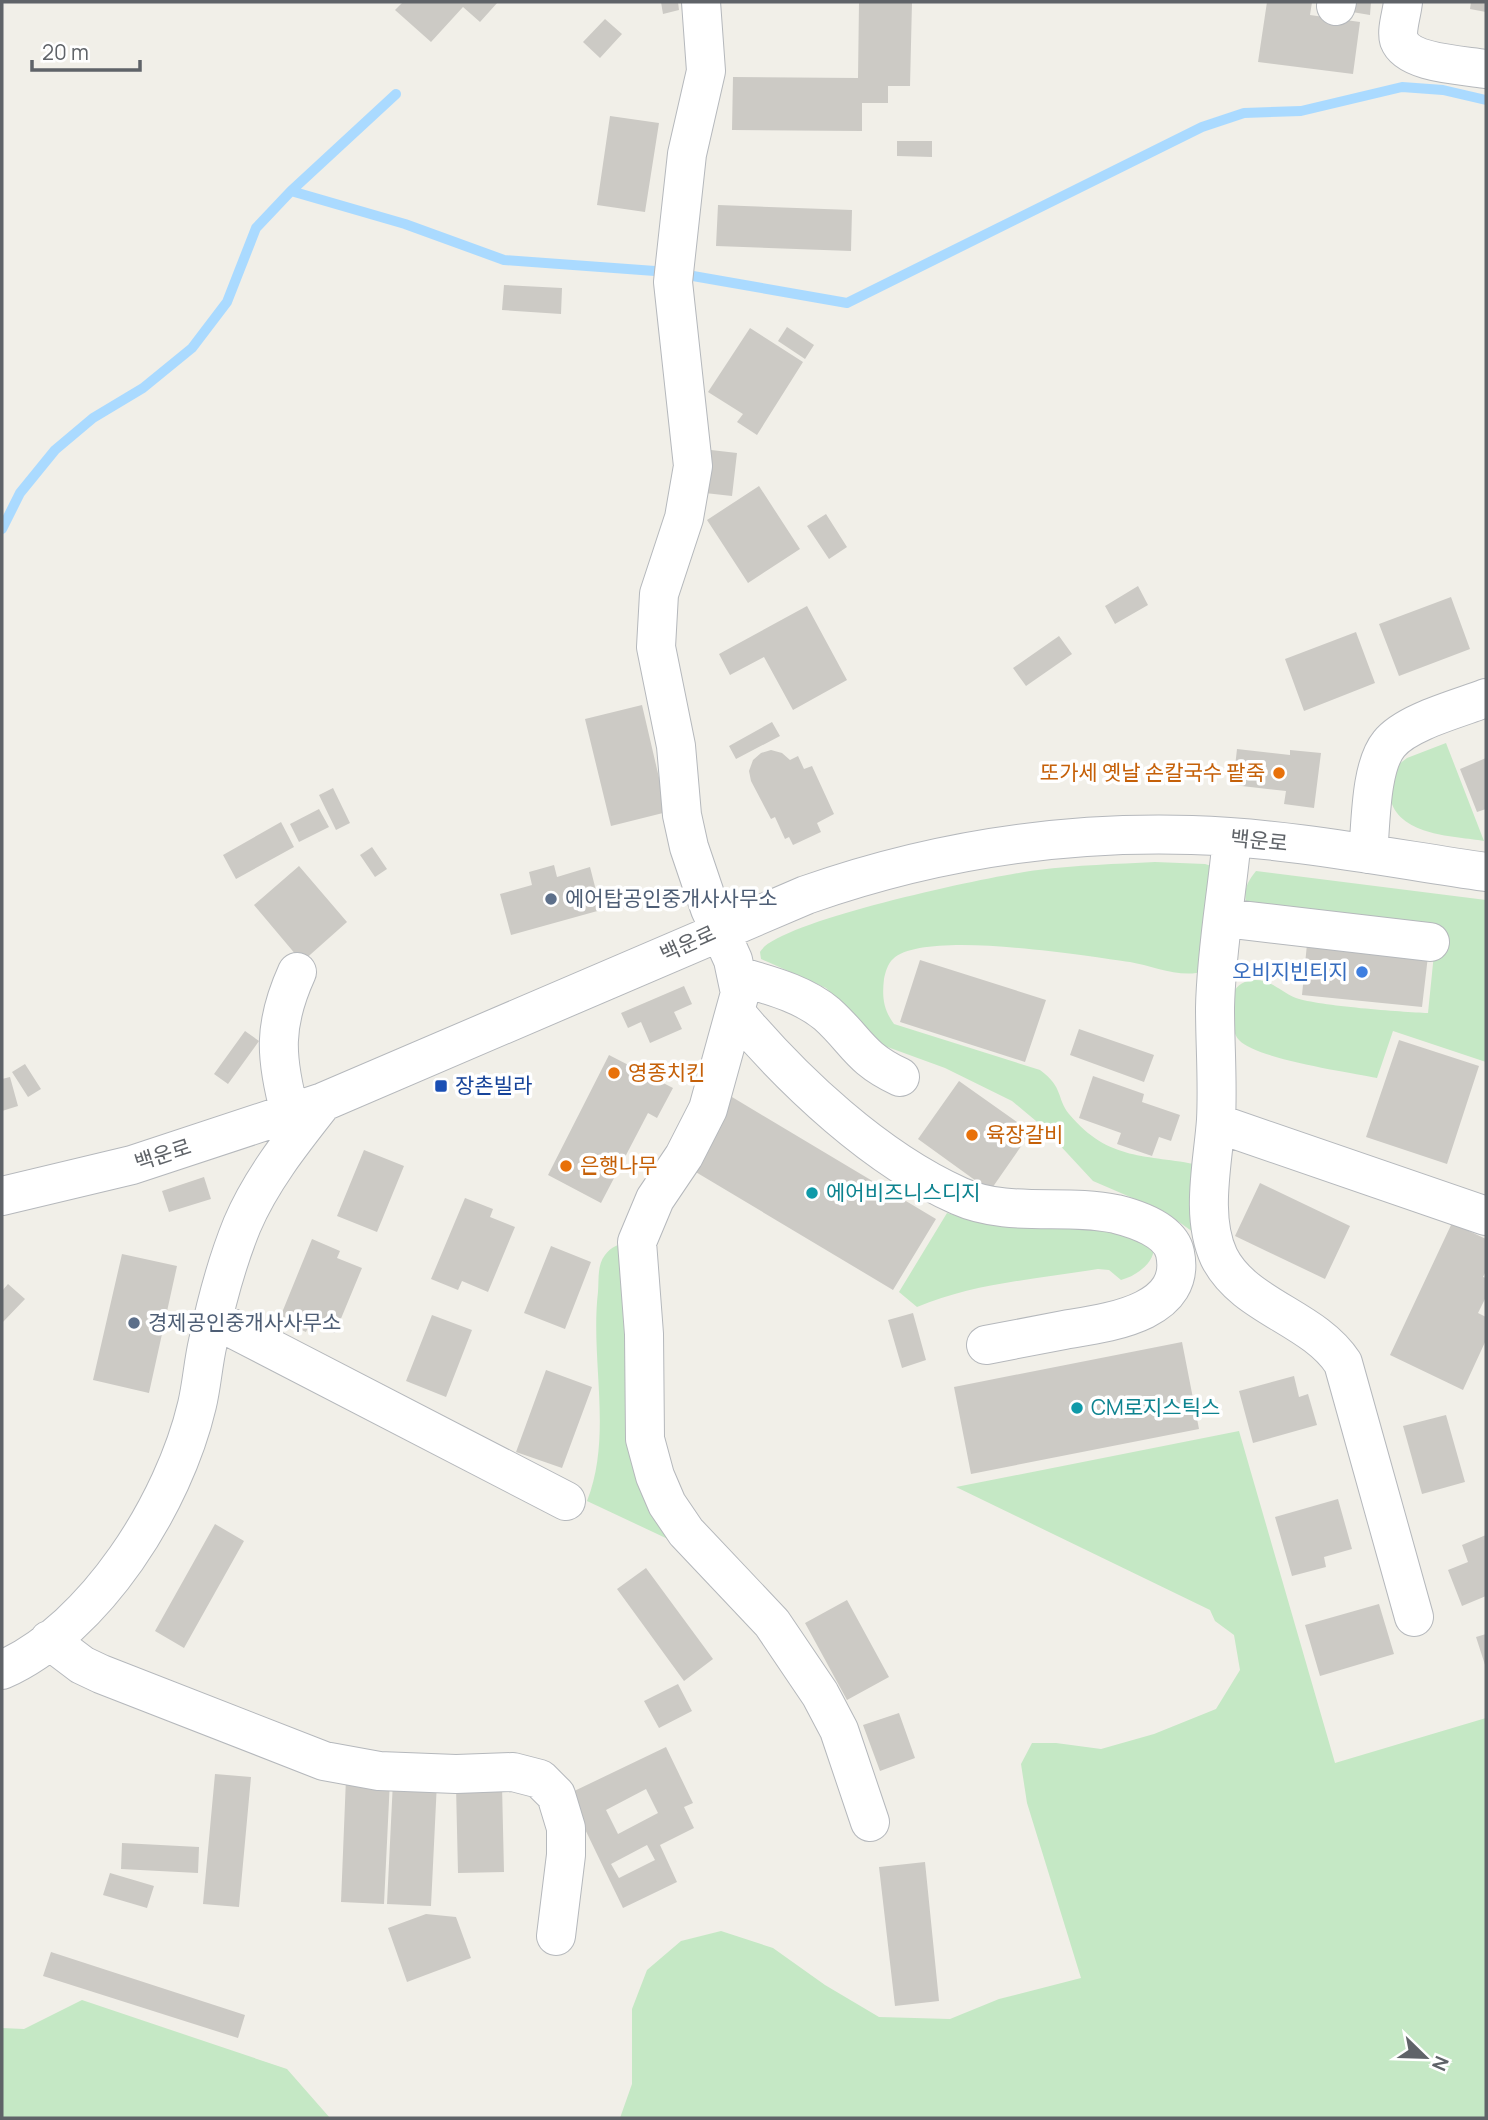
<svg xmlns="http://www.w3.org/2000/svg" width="1488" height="2120" viewBox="0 0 1488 2120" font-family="Manrope,'Noto Sans KR',sans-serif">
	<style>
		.green { fill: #c5e8c5 }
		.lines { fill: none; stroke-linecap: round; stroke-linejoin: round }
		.stream { stroke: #aadaff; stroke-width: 10 }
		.building { fill: #cccac5; fill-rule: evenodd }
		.minor-casing { stroke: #b5b8bc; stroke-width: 40 }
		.minor { stroke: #fff; stroke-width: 38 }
		.food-dot { fill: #e8710a; stroke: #fff; stroke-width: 2.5 }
		.service-dot { fill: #5c6f8a; stroke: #fff; stroke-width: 2.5 }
		.shop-dot { fill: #3f7fe0; stroke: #fff; stroke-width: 2.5 }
		.transit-dot { fill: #1a4fb4; stroke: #fff; stroke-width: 2.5 }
		.culture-dot { fill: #0f9aa8; stroke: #fff; stroke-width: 2.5 }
		.labels { text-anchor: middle; stroke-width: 7; stroke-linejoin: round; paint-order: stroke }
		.food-label { font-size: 21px; fill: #c56008; stroke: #fff; text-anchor: start }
		.street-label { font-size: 21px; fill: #5f6368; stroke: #fff }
		.service-label { font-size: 21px; fill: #4e5e75; stroke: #fff; text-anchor: start }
		.shop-label { font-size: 21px; fill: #366cbe; stroke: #fff; text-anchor: end }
		.transit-label { font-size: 21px; fill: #164399; stroke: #fff; text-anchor: start }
		.culture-label { font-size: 21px; fill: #0d838f; stroke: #fff; text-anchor: start }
	</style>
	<rect width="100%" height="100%" fill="#f1efe8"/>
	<path class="green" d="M1446 743 1484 841C1455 836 1401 836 1391 801 1389 792 1393 778 1394 768L1407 758Z
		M1155 862 1205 864 1215 867 1204 971C1182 979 1153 966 1130 962 1086 956 925 929 893 959 888 963 885 973 884 979 882 996 883 1009 894 1024L1040 1070C1064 1088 1056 1097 1069 1114 1109 1162 1147 1154 1199 1165L1193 1232 1165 1212 1093 1181 1042 1126 1012 1101 945 1068 882 1045 826 988 768 962 761 959 760 952C776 921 995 875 1038 870 1077 865 1116 864 1155 862Z
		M1256 871 1486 900V1062L1393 1031 1377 1078C1348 1072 1256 1059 1239 1040 1231 1032 1230 1010 1231 999 1233 990 1239 983 1248 981 1268 976 1279 991 1296 998 1319 1006 1402 1012 1428 1013L1436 934 1247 907C1243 892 1246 883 1256 871Z
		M947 1213 975 1221 1103 1224 1154 1246C1155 1263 1136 1276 1121 1280L1109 1270 1098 1269C1038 1279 974 1283 917 1307L899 1292Z
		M628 1241 670 1540 587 1501C613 1435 590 1360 598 1292 599 1280 597 1265 605 1255 611 1247 619 1244 628 1241Z
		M1239 1431 1335 1763 1486 1718V2118H620L632 2084V2009L647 1970 681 1941 721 1931 773 1948 825 1985 879 2017 950 2019 999 1999 1081 1978 1027 1803 1021 1764 1032 1743H1056L1101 1749 1154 1734 1216 1709 1240 1670 1234 1635 1215 1621 1210 1610 956 1487Z
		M82 2000 287 2069 330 2118H2V2028L24 2029Z"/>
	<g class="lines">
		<path class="stream" d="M291 191 405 224 504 260 655 271
			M693 276 847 303 1202 127 1244 113 1301 111 1402 87 1443 90 1486 100
			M2 529 20 493 55 450 93 418 143 388 192 348 227 302 256 228 291 191 396 94"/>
	</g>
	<path class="building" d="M403 2H498L480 22 463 7 431 42 395 10Z
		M661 2H678L679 10 663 14Z
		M859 2H912L910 86H888V103H862V131L732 130 733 77 858 78Z
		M1267 2H1312L1310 15 1360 22 1353 74 1258 62Z
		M1354 2H1371L1370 15 1352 12Z
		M1471 2H1486V12L1470 9Z
		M605 19 622 34 600 58 583 42Z
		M610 116 659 123 645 212 597 205Z
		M897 141H932V157L897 156Z
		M718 205 852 210 851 251 716 246Z
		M504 285 562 288 561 314 502 310Z
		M787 327 814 345 805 359 778 341Z
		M750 328 803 362 757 435 737 422 743 414 708 392Z
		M711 450 737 453 732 496 705 493Z
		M759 486 800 549 748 583 707 520Z
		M826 514 847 547 829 559 807 526Z
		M1138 586 1148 605 1115 624 1105 606Z
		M1451 597 1470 649 1399 676 1379 624Z
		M807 606 847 680 793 710 764 657 730 675 719 654Z
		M1356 632 1375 683 1304 711 1285 659Z
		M1059 636 1072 654 1026 686 1013 668Z
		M642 705 667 812 611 826 585 719Z
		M772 722 780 736 736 759 729 746Z
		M1237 749 1290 755V750L1321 753 1314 808 1284 804 1286 791 1233 785Z
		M771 750 782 753 790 760 798 756 804 769 812 766 834 814 817 823 821 832 793 845 789 837 785 839 775 817 771 819 751 781 749 771 753 760 761 753Z
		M1486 758V809L1477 812 1460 769Z
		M333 788 350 823 336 830 319 795Z
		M319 809 329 827 299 842 290 824Z
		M281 822 294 847 236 879 223 855Z
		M372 847 387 869 375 877 360 855Z
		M554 865 557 877 590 867 601 910 511 935 500 894 532 885 529 872Z
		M299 866 347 922 302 962 254 905Z
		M1307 944 1428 956 1422 1007 1302 995Z
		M920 960 1046 1000 1025 1062 900 1022Z
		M684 986 692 1004 674 1012 682 1029 650 1043 641 1022 628 1028 621 1013Z
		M1079 1029 1154 1055 1144 1082 1070 1055Z
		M245 1031 259 1041 228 1084 214 1074Z
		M1399 1040 1479 1066 1447 1164 1366 1137Z
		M609 1055 673 1088 657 1118 648 1113 601 1203 548 1175Z
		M25 1064 41 1089 28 1097 12 1072Z
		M1093 1076 1144 1094 1142 1102 1180 1115 1171 1141 1159 1137 1152 1156 1117 1144 1121 1133 1079 1118Z
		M10 1077 18 1106 2 1111V1079Z
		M959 1081 1031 1132 990 1191 918 1139Z
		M732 1097 936 1219 893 1290 689 1168Z
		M364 1150 404 1166 377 1232 337 1216Z
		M204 1177 211 1199 169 1212 162 1191Z
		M1260 1183 1350 1226 1325 1279 1235 1236Z
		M465 1198 493 1209 490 1217 515 1227 488 1292 462 1281 458 1290 431 1279Z
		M1452 1223 1486 1239V1271L1483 1277 1486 1278V1297L1478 1313 1486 1317V1340L1463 1390 1390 1355Z
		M312 1239 340 1251 337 1258 362 1268 335 1333 310 1323 306 1332 279 1320Z
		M551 1246 591 1262 565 1329 524 1313Z
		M122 1254 177 1266 149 1393 93 1380Z
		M8 1284 25 1299 2 1323V1291Z
		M913 1313 926 1360 902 1368 888 1320Z
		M432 1315 472 1330 446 1397 406 1381Z
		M1182 1342 1199 1429 971 1474 954 1387Z
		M546 1370 592 1387 562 1468 516 1452Z
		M1294 1376 1299 1397 1308 1394 1317 1425 1253 1443 1239 1391Z
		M1446 1415 1465 1482 1422 1494 1403 1426Z
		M1338 1499 1352 1549 1324 1557 1326 1567 1292 1576 1275 1517Z
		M215 1524 244 1541 184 1648 155 1631Z
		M1486 1535V1596L1462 1606 1448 1570 1468 1562 1462 1545Z
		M646 1568 713 1659 684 1681 617 1589Z
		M847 1600 889 1677 847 1700 805 1623Z
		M1379 1604 1394 1654 1320 1676 1305 1625Z
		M1486 1634V1668L1476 1637Z
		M678 1684 692 1711 659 1728 644 1701Z
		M899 1713 915 1758 880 1771 863 1725Z
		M666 1747 693 1803 684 1807 694 1828 660 1845 677 1882 623 1908 568 1794ZM646 1789 658 1813 618 1834 606 1810ZM647 1845 655 1860 619 1878 611 1864Z
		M215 1774 251 1777 239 1907 203 1904Z
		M346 1778 390 1780 384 1904 341 1902Z
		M393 1781 437 1782 431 1906 387 1904Z
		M502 1785 504 1872 458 1873 456 1786Z
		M122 1843 199 1847 198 1873 121 1869Z
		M925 1862 939 2001 895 2006 879 1867Z
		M110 1873 154 1886 147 1908 103 1895Z
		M426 1914 456 1917 471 1958 407 1982 388 1928Z
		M51 1952 245 2015 238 2038 43 1976Z"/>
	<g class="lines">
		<defs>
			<path id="minor" d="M701 2 706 71 687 154 673 282 693 466 684 518 659 594 656 647 676 746 682 815 689 847 710 909 733 960 740 993 708 1109 684 1156 655 1199 637 1242 644 1334 645 1439 655 1476 667 1504 686 1532 772 1623 820 1694 839 1730 870 1822
				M1403 2C1402 13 1396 30 1399 40 1408 64 1464 65 1486 69
				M1336 6 1337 2
				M1232 838C1227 894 1216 951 1215 1008 1215 1045 1218 1082 1216 1120 1213 1163 1200 1216 1219 1257 1244 1307 1313 1317 1343 1363L1414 1617
				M1368 854C1371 824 1370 767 1389 744 1406 722 1460 708 1486 698
				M1224 918 1430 942
				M738 976C768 985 802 993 827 1014 857 1041 859 1058 900 1077
				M736 1013C794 1082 876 1159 959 1196 1008 1218 1065 1203 1116 1214 1136 1219 1170 1230 1175 1253 1188 1314 1105 1323 1064 1330 1038 1335 1012 1340 986 1345
				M290 1113C275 1057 273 1025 297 972
				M1216 1123 1486 1216
				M2 1196 132 1165 323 1102 806 895C931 851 1060 831 1192 835 1290 838 1389 858 1486 872
				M214 1319 566 1501
				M49 1640 82 1665 101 1674 324 1761 379 1771 456 1774 513 1772 540 1779 556 1795 566 1828V1855L556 1936
				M2 1670C96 1628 174 1503 197 1405 202 1384 203 1363 208 1342 216 1303 227 1262 242 1225 261 1180 293 1140 323 1102"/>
		</defs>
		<use href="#minor" class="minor-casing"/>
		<use href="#minor" class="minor"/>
	</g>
	<g class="food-dot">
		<circle cx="1279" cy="773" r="7"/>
		<circle cx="614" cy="1073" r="7"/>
		<circle cx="972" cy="1135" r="7"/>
		<circle cx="566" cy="1166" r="7"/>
	</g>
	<g class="service-dot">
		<circle cx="551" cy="899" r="7"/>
		<circle cx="134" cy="1323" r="7"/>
	</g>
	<circle class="shop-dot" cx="1362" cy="972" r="7"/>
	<rect class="transit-dot" x="434" y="1079" width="14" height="14" rx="3.5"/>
	<g class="culture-dot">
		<circle cx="812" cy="1193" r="7"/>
		<circle cx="1077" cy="1408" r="7"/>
	</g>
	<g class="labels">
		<g class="food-label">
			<text x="1265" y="780" text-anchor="end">또가세 옛날 손칼국수 팥죽</text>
			<text x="628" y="1080">영종치킨</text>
			<text x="986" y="1142">육장갈비</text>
			<text x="580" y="1173">은행나무</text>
		</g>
		<g class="street-label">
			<text transform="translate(1259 841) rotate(6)" y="7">백운로</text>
			<text transform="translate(688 944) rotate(-24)" y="7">백운로</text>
			<text transform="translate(163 1155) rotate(-18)" y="7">백운로</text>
		</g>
		<g class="service-label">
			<text x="565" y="906">에어탑공인중개사사무소</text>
			<text x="148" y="1330">경제공인중개사사무소</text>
		</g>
		<g class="shop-label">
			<text x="1348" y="979">오비지빈티지</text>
		</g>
		<g class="transit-label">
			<text x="455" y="1093">장촌빌라</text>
		</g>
		<g class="culture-label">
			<text x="826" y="1200">에어비즈니스디지</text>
			<text x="1091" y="1415">CM로지스틱스</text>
		</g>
	</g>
	<rect width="1488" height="2120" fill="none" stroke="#5f6368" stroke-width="7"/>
	<g transform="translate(1425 2057) rotate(113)" stroke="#ffffff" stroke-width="5" paint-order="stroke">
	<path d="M0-5L12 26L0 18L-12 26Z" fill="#5f6368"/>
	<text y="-10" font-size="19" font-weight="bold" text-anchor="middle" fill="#5f6368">N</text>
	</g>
	<path d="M32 60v10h108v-10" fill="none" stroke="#5f6368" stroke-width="3.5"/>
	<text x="42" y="60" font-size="21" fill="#5f6368" stroke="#ffffff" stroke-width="5" paint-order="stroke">20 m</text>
</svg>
